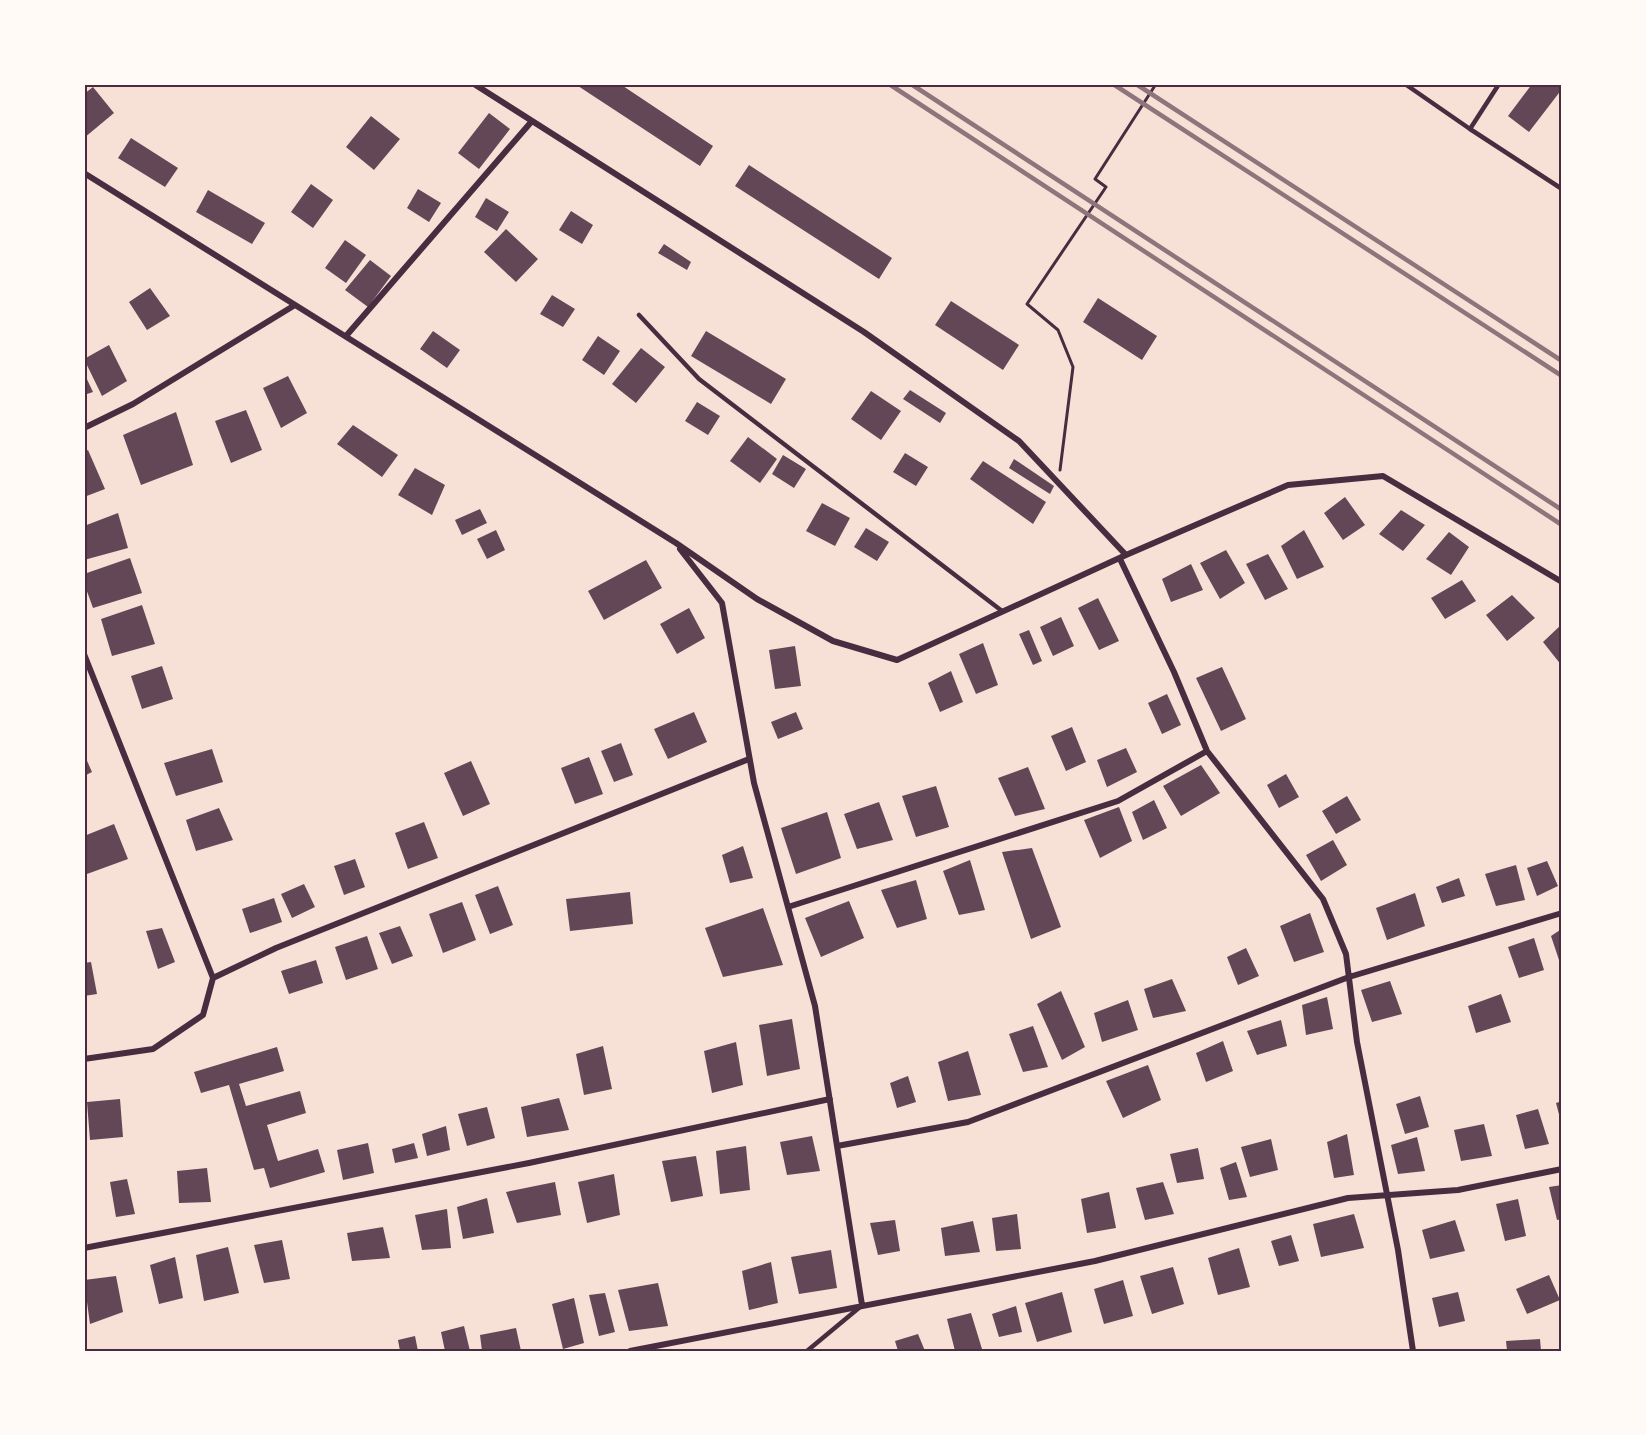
<svg xmlns="http://www.w3.org/2000/svg" width="1646" height="1435" viewBox="0 0 1646 1435" font-family="Helvetica,sans-serif">
	<style>
		.building { fill: #644757 }
		.lines { fill: none; stroke-linecap: round; stroke-linejoin: round }
		.path { stroke: #4a2c40; stroke-width: 3 }
		.service { stroke: #4a2c40; stroke-width: 4.5 }
		.minor { stroke: #4a2c40; stroke-width: 6 }
		.rail { stroke: #8f747c; stroke-width: 4.5 }
		.neatline { fill: none; stroke: #4a2c40; stroke-width: 2 }
	</style>
	<rect width="100%" height="100%" fill="#f7e1d7"/>
	<path class="building" d="M575 84H620L713 146 700 166Z
		M1532 84H1562V89L1529 132 1508 116Z
		M93 87 114 113 84 138V94Z
		M489 113 510 129 479 169 458 153Z
		M371 116 400 139 374 170 346 147Z
		M131 138 178 168 165 187 118 158Z
		M749 165 892 258 879 279 735 186Z
		M311 184 333 200 313 228 291 212Z
		M418 189 441 203 429 222 407 208Z
		M208 190 265 223 252 244 196 212Z
		M486 198 509 212 497 231 475 217Z
		M571 211 593 225 582 244 559 230Z
		M506 229 538 259 516 282 484 252Z
		M345 240 366 255 346 283 325 268Z
		M664 244 691 262 687 270 658 253Z
		M370 260 391 276 368 307 345 290Z
		M150 288 170 316 147 330 129 302Z
		M552 295 575 309 563 327 540 314Z
		M1098 298 1157 336 1142 360 1083 322Z
		M951 301 1019 345 1003 370 935 325Z
		M433 331 460 350 447 368 420 349Z
		M706 331 786 379 771 404 691 356Z
		M598 336 620 351 604 375 582 360Z
		M109 345 127 381 102 396 84 359Z
		M641 348 665 367 636 403 612 384Z
		M84 373 93 392 84 395Z
		M288 376 307 413 281 428 263 388Z
		M910 390 946 413 940 423 903 399Z
		M871 391 901 411 881 440 851 419Z
		M697 402 720 416 708 435 685 421Z
		M246 410 262 450 231 463 215 421Z
		M176 412 193 465 141 485 123 435Z
		M353 425 398 455 382 477 337 444Z
		M748 437 777 459 760 483 730 461Z
		M88 450 105 489 84 497V452Z
		M905 453 928 467 916 486 893 472Z
		M783 455 806 469 794 488 772 474Z
		M1014 459 1054 486 1050 494 1009 468Z
		M983 461 1046 502 1033 524 970 479Z
		M415 468 445 485 432 515 398 495Z
		M1345 497 1365 525 1343 540 1324 513Z
		M822 503 850 518 835 546 806 531Z
		M480 509 487 523 462 535 455 520Z
		M1401 510 1425 525 1403 551 1379 534Z
		M118 513 128 548 84 560V526Z
		M866 528 889 542 877 561 854 547Z
		M496 530 505 550 487 559 477 539Z
		M1304 530 1324 567 1297 579 1281 546Z
		M1449 532 1469 547 1451 575 1426 559Z
		M1226 550 1245 583 1220 599 1200 563Z
		M1268 554 1288 589 1265 600 1246 564Z
		M130 558 142 593 93 608 84 583V574Z
		M646 560 662 588 604 620 588 591Z
		M1191 564 1203 590 1171 602 1162 579Z
		M1462 580 1476 601 1445 619 1431 598Z
		M1512 595 1535 618 1507 641 1486 615Z
		M1098 598 1119 641 1099 650 1078 608Z
		M142 605 155 644 112 656 101 619Z
		M689 608 705 638 677 654 660 624Z
		M1061 617 1074 646 1053 656 1040 627Z
		M1562 624V666L1543 642Z
		M1029 630 1042 661 1033 665 1019 634Z
		M983 643 998 685 976 694 959 654Z
		M795 646 801 686 775 689 769 650Z
		M162 666 173 699 142 709 131 676Z
		M1222 667 1246 719 1221 731 1196 678Z
		M951 671 963 702 940 712 928 683Z
		M1167 694 1181 725 1162 734 1148 703Z
		M694 712 707 742 668 759 654 729Z
		M796 712 803 729 778 739 771 722Z
		M1072 727 1086 762 1066 771 1051 736Z
		M621 743 633 775 614 782 601 751Z
		M1126 748 1137 772 1107 787 1097 760Z
		M212 749 223 782 176 796 164 763Z
		M84 754 92 772 84 776Z
		M589 757 603 794 575 804 561 768Z
		M471 761 490 804 463 816 444 773Z
		M1201 765 1220 793 1181 816 1163 786Z
		M1028 767 1045 809 1015 816 998 778Z
		M1286 774 1299 797 1279 808 1267 785Z
		M936 786 949 827 916 837 902 796Z
		M1347 796 1361 820 1336 834 1322 811Z
		M1154 800 1167 828 1143 840 1132 812Z
		M879 802 893 840 857 849 844 814Z
		M1119 807 1132 841 1100 858 1084 820Z
		M219 808 233 840 196 851 186 820Z
		M827 812 841 858 796 874 781 828Z
		M424 822 438 858 408 869 395 833Z
		M114 824 128 859 87 874 84 865V836Z
		M1333 840 1347 865 1321 881 1306 855Z
		M743 846 753 878 730 883 722 855Z
		M1032 848 1061 927 1031 939 1002 852Z
		M355 859 365 887 344 895 334 866Z
		M970 860 985 910 959 915 943 871Z
		M1547 861 1558 886 1537 896 1527 868Z
		M1516 865 1525 900 1496 906 1485 874Z
		M1459 878 1465 896 1442 903 1436 887Z
		M916 880 927 919 897 928 881 890Z
		M304 884 315 907 292 918 281 894Z
		M498 886 513 925 490 934 475 895Z
		M630 892 633 924 570 931 566 899Z
		M1415 893 1425 926 1387 940 1376 908Z
		M274 898 282 922 250 933 242 909Z
		M849 901 864 938 821 957 805 918Z
		M462 902 476 940 443 953 429 914Z
		M763 908 783 965 723 977 705 928Z
		M1310 913 1324 952 1294 962 1280 926Z
		M400 926 413 956 392 964 379 933Z
		M162 928 175 962 158 969 146 931Z
		M1560 930 1562 935V969L1551 936Z
		M367 936 378 969 346 980 335 947Z
		M1534 938 1544 970 1519 978 1508 947Z
		M1246 948 1259 976 1238 985 1227 957Z
		M316 960 323 983 289 994 281 971Z
		M91 962 97 994 84 996V963Z
		M1172 979 1186 1011 1153 1018 1144 989Z
		M1390 981 1402 1014 1372 1022 1361 990Z
		M1061 991 1085 1047 1062 1060 1037 1004Z
		M1501 994 1511 1022 1476 1033 1468 1006Z
		M1327 997 1333 1029 1306 1035 1302 1005Z
		M1128 1000 1138 1030 1102 1042 1094 1013Z
		M792 1019 800 1069 767 1076 759 1025Z
		M1281 1020 1287 1046 1257 1055 1247 1031Z
		M1033 1026 1048 1067 1023 1072 1009 1034Z
		M1223 1041 1233 1071 1206 1082 1196 1053Z
		M736 1042 743 1085 712 1093 704 1051Z
		M603 1046 612 1089 584 1095 576 1054Z
		M277 1047 284 1071 239 1084 246 1106 300 1091 306 1113 267 1125 278 1161 318 1149 325 1172 270 1188 264 1168 254 1170 229 1085 201 1093 194 1072Z
		M968 1051 981 1095 948 1101 938 1062Z
		M1148 1065 1161 1100 1123 1118 1106 1081Z
		M908 1076 916 1102 897 1108 890 1083Z
		M1420 1096 1429 1127 1405 1134 1396 1104Z
		M559 1098 569 1130 527 1137 521 1107Z
		M120 1099 123 1137 90 1140 87 1102Z
		M1562 1101V1122H1561L1556 1103Z
		M487 1107 495 1138 467 1146 458 1114Z
		M1538 1109 1549 1144 1525 1149 1516 1115Z
		M1484 1124 1492 1156 1461 1161 1454 1130Z
		M446 1126 450 1150 427 1156 422 1134Z
		M1347 1134 1354 1175 1334 1178 1327 1142Z
		M812 1136 820 1171 787 1175 780 1142Z
		M1417 1137 1425 1171 1398 1174 1391 1145Z
		M1271 1139 1278 1170 1250 1177 1241 1147Z
		M368 1143 374 1173 343 1180 337 1150Z
		M414 1143 418 1158 395 1163 392 1149Z
		M746 1146 750 1190 720 1194 716 1151Z
		M1198 1148 1204 1179 1177 1183 1170 1154Z
		M696 1156 703 1196 671 1202 662 1161Z
		M1236 1162 1247 1197 1229 1200 1220 1168Z
		M207 1168 211 1202 179 1203 177 1171Z
		M614 1174 620 1215 587 1223 578 1182Z
		M127 1179 135 1214 116 1217 110 1182Z
		M555 1182 561 1215 517 1223 506 1192Z
		M1163 1182 1174 1214 1145 1220 1136 1188Z
		M1562 1185V1219L1557 1220 1549 1187Z
		M1109 1192 1116 1228 1087 1233 1081 1199Z
		M487 1198 494 1233 463 1239 457 1207Z
		M1518 1199 1526 1236 1505 1241 1496 1204Z
		M447 1209 451 1248 422 1250 415 1215Z
		M1017 1214 1021 1249 996 1251 992 1218Z
		M1354 1214 1364 1248 1321 1257 1313 1224Z
		M895 1220 900 1251 878 1255 870 1223Z
		M1455 1220 1465 1251 1430 1259 1422 1230Z
		M973 1221 980 1252 945 1256 941 1228Z
		M383 1227 390 1258 352 1261 347 1233Z
		M1291 1235 1299 1261 1279 1266 1271 1241Z
		M282 1240 290 1279 264 1283 254 1245Z
		M228 1247 239 1293 204 1301 196 1255Z
		M1239 1248 1250 1287 1218 1295 1208 1258Z
		M831 1250 837 1288 799 1294 791 1257Z
		M175 1257 183 1298 159 1304 150 1265Z
		M771 1262 778 1303 749 1310 742 1271Z
		M1173 1267 1184 1304 1152 1314 1140 1276Z
		M1549 1275 1560 1300 1527 1314 1516 1289Z
		M116 1276 123 1312 90 1324 84 1280Z
		M1123 1280 1133 1316 1104 1324 1094 1289Z
		M658 1283 668 1326 629 1331 618 1290Z
		M1062 1292 1072 1332 1037 1342 1025 1303Z
		M1458 1292 1465 1321 1439 1327 1432 1298Z
		M605 1293 615 1332 599 1336 589 1295Z
		M574 1298 584 1343 563 1349 552 1304Z
		M1016 1306 1022 1332 999 1337 992 1314Z
		M971 1313 982 1349 955 1351 947 1319Z
		M464 1326 470 1351H445L441 1332Z
		M516 1328 521 1351H482L480 1335Z
		M918 1334 925 1351H898L895 1341Z
		M415 1336 418 1351H400L398 1340Z
		M1540 1339 1541 1351H1507L1506 1341Z"/>
	<g class="lines">
		<path class="path" d="M1060 470 1073 367 1058 330 1027 304 1106 187 1095 179 1156 84"/>
		<path class="service" d="M1405 84 1470 129
			M1499 84 1470 129 1562 189
			M639 315 699 379 1002 611
			M807 1351 860 1307"/>
		<path class="minor" d="M474 84 864 332 1019 441 1126 555
			M84 173 676 543 757 599 833 641 897 660 1126 555 1288 485 1383 476 1562 582
			M346 336 532 121
			M84 428 133 404 295 305
			M680 549 722 603 754 783 815 1006 862 1305
			M1120 559 1174 672 1207 751 1323 899 1346 954 1357 1042 1398 1250 1413 1351
			M84 654 213 978
			M788 907 1118 801 1207 751
			M84 1059 153 1049 203 1015 213 978 276 948 749 759
			M837 1146 968 1122 1349 977 1562 913
			M84 1248 529 1163 830 1099
			M630 1351 1095 1261 1348 1198 1458 1190 1562 1169"/>
		<path class="rail" d="M889 84 1562 525
			M911 84 1562 510
			M1113 84 1562 376
			M1136 84 1562 361"/>
	</g>
	<rect width="1646" height="1435" fill="none" stroke="#fffaf5" stroke-width="171"/>
	<rect x="86" y="86" width="1474" height="1264" class="neatline"/>
</svg>
